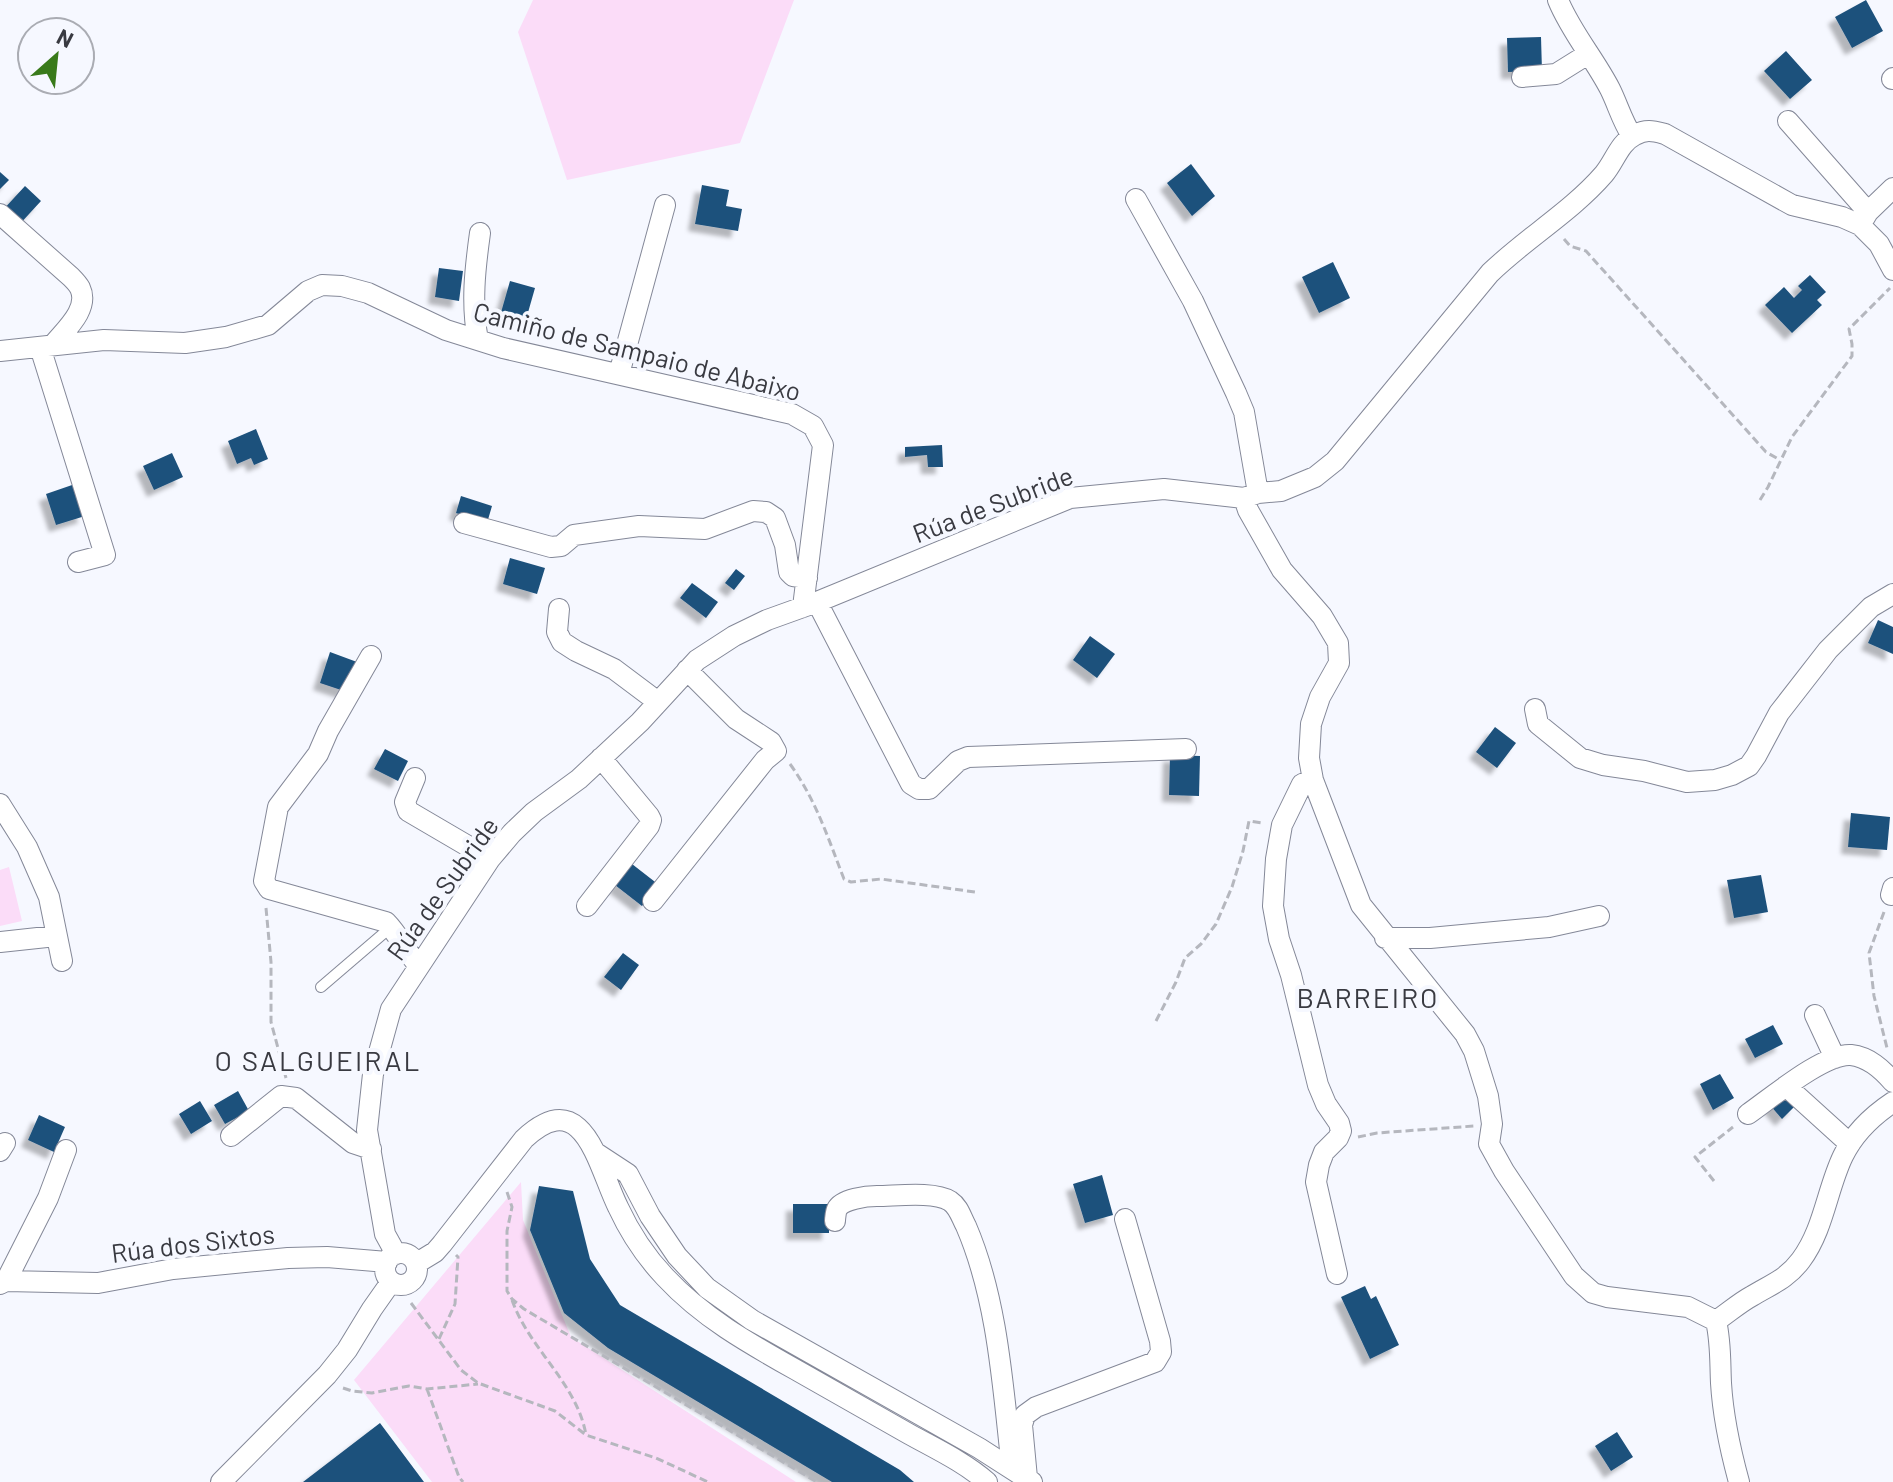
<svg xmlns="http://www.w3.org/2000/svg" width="1893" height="1482" viewBox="0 0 1893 1482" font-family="Barlow,sans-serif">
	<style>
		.green { fill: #fbdcf8 }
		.building { fill: #1e517b; filter: url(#shadow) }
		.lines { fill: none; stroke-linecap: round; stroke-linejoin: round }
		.service-casing { stroke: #848898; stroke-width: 12 }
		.minor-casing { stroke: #848898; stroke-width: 22 }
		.path { stroke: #b5b7be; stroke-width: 3; stroke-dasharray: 8 4; stroke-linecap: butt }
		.service { stroke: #fff; stroke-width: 10 }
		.minor { stroke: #fff; stroke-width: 20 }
		.labels { text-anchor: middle; stroke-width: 8; stroke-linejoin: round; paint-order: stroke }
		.street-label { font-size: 26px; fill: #393a41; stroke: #f6f8ff }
		.neighbourhood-label { font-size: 28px; letter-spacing: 2px; fill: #393a41; stroke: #f6f8ff }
	</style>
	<defs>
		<filter id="shadow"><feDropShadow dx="-7" dy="7" stdDeviation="2" flood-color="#0004"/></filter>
	</defs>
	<rect width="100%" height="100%" fill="#f6f8ff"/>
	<path class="green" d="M533 0H794L740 143 567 180 518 32Z
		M9 867 22 921 0 926V870Z
		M521 1182 523 1220 571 1337 796 1482H432L354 1380Z"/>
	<path class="building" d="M1866 0 1883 31 1852 48 1835 17Z
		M1541 37 1542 71 1508 72 1507 38Z
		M1786 51 1812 80 1790 99 1764 71Z
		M1191 164 1215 196 1192 216 1167 183Z
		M0 172 9 180 0 189Z
		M702 185 729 190 726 206 742 209 738 231 695 224Z
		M25 186 41 201 18 226 2 211Z
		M1333 262 1350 298 1319 313 1302 277Z
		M439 268 463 271 459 301 435 297Z
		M1810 275 1826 292 1817 300 1822 305 1792 333 1765 305 1784 287 1794 298 1802 290 1798 286Z
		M510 281 535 288 525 323 500 316Z
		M256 429 268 459 254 465 251 458 237 464 228 441Z
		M942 445 943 467H928L927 455 905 457V447Z
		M172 453 183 477 154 490 143 466Z
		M75 484 85 516 56 525 46 494Z
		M461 496 492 506 487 523 456 513Z
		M510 558 545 568 537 594 503 584Z
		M736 569 745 576 734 590 725 583Z
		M692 583 718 602 706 618 680 598Z
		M1878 620 1893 627V654L1868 643Z
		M1090 636 1115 654 1097 678 1073 660Z
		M330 652 357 662 347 692 320 683Z
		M1495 727 1516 743 1497 768 1476 752Z
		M385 749 408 761 398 781 374 769Z
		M1170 755 1200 756 1199 796 1169 795Z
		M1851 813 1890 817 1887 850 1848 847Z
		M632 864 659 885 642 906 615 885Z
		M1761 875 1768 912 1734 918 1727 880Z
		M623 953 639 965 621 990 604 977Z
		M1773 1025 1783 1044 1755 1058 1745 1039Z
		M1720 1074 1734 1098 1713 1110 1700 1084Z
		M238 1091 249 1111 225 1124 214 1105Z
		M1782 1091 1796 1105 1782 1119 1769 1104Z
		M200 1101 212 1121 191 1134 179 1114Z
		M39 1115 65 1127 54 1152 28 1140Z
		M1102 1175 1113 1215 1085 1223 1073 1184Z
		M539 1186 573 1191 590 1259 620 1305 900 1470 914 1482H832L608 1348 564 1313 530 1230Z
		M793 1204H829V1233H793Z
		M1365 1286 1371 1299 1376 1296 1399 1345 1370 1359 1341 1297Z
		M380 1423 424 1482H303Z
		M1617 1432 1633 1457 1611 1471 1595 1446Z"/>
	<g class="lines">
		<defs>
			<path id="service" d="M321 987 391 927"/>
			<path id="minor" d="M1558 0C1571 32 1594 58 1610 89 1618 105 1622 121 1632 136
				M1522 77 1556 74 1588 54
				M1892 79 1893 78
				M1788 121 1868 212
				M1136 199 1193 301 1236 393 1244 412 1258 493
				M0 214 71 277C74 280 78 284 80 288 90 309 65 330 53 345
				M1862 222 1868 212 1893 188
				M478 340C471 304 475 269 480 233
				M40 347 105 555 78 562
				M0 351 104 340 185 343 226 337 268 325 308 291 322 285 342 286 368 293 446 330 503 348 792 414 813 426 823 445 803 607
				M619 374 665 205
				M1244 498 1248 510 1282 570 1322 616 1338 643 1339 663 1320 697 1311 724 1309 758 1313 780 1361 905 1465 1034 1474 1051 1488 1096 1492 1124 1489 1144 1504 1171 1574 1276 1593 1293 1607 1297 1688 1307 1716 1321
				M464 523 551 547 561 546 574 535 639 526 705 529 753 511 766 512 775 518 785 545 789 572 793 576 807 578
				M817 602 911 784 919 789H929L958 761 968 757 1186 749
				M559 609 557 632 562 642 576 651 614 669 658 702
				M371 656 328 731 318 754 278 807 264 881 269 889 386 922C399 935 406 952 419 966
				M1535 709 1538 724 1580 758 1603 765 1644 771 1687 782 1715 780 1732 775 1749 766 1756 756 1779 713 1828 650 1871 607 1893 594
				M415 778 405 802 408 811 490 859
				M1313 780 1302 784 1282 825 1276 859 1273 906 1279 939 1291 975 1318 1085 1326 1104 1339 1123 1341 1131 1338 1138 1324 1152 1319 1165 1316 1182 1337 1274
				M0 804 27 847 49 897 62 961
				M1891 895 1893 888
				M653 901 765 760 776 751 771 742 736 719 687 670
				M587 906 649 826 651 820 649 816 601 758
				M1385 938H1430L1549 927 1599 916
				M0 942 56 936
				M1815 1015 1835 1058
				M1786 1086 1850 1144
				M1748 1114C1771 1098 1824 1053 1851 1055 1869 1057 1882 1069 1893 1082
				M231 1136 281 1096 296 1098 353 1143 371 1149
				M0 1151 5 1143
				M596 1153 628 1174 650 1216 677 1256 707 1288 752 1320 979 1448 1032 1482
				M835 1221C835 1219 836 1210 837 1209 842 1199 867 1196 877 1196 896 1196 934 1191 950 1201 959 1207 961 1217 966 1226 998 1300 1003 1389 1012 1468
				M385 1269a16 16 0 1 1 32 0a16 16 0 1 1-32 0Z
				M396 1254 385 1234 367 1130 373 1074 391 1009 490 859 512 833 534 812 579 779 640 722 697 660 734 636 767 620 817 602 1070 498 1164 489 1244 498 1258 493 1281 491 1315 477 1335 461 1490 273C1526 238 1571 212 1604 174 1615 161 1619 143 1635 135 1646 129 1653 131 1665 134L1792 205 1842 217 1860 225 1879 244 1893 270
				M417 1263 435 1252 442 1244 524 1139C584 1083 598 1167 618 1207 630 1233 646 1257 665 1277 703 1318 750 1344 798 1371 835 1392 872 1413 909 1434 936 1449 964 1462 987 1482
				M6 1281 48 1198 66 1150
				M0 1284 6 1281 98 1283 173 1269 288 1258 327 1257 387 1262
				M1716 1321C1728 1313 1739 1303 1752 1296 1772 1284 1787 1279 1801 1260 1824 1229 1827 1189 1843 1156 1854 1133 1872 1116 1893 1102
				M1716 1321C1721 1342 1720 1362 1721 1383 1723 1417 1730 1449 1739 1482
				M1027 1478 1022 1425 1025 1415 1036 1407 1155 1362 1161 1352 1160 1341 1125 1219
				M221 1482 327 1375 347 1350 372 1309 391 1282"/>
		</defs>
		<use href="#service" class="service-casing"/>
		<use href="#minor" class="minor-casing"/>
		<path class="path" d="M1564 239 1570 246 1586 251 1766 452 1780 460
			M1760 500 1768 487 1792 437 1852 356V344L1849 329 1890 288
			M790 764C816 800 828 838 844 879L851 882 881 879 975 892
			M266 908 271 962V1022L286 1078
			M1884 912 1869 953 1874 996 1887 1048
			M1156 1021 1176 982 1185 958 1201 944 1216 924 1232 887 1243 851 1249 821 1262 823
			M1358 1137 1377 1133 1474 1126
			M1714 1181 1695 1157 1733 1127
			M507 1192 512 1207 507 1231V1291L512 1299 524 1309 817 1482
			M512 1300C529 1349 577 1383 586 1435
			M411 1303 461 1370 478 1383 555 1411 586 1435 656 1458 708 1482
			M439 1339 455 1304 458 1257 456 1255
			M343 1388 352 1391 372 1393 409 1386 427 1389 478 1384
			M427 1389 459 1477 463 1482"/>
		<use href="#service" class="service"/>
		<use href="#minor" class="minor"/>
	</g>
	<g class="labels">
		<g class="street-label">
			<text transform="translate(637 352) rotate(14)" y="9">Camiño de Sampaio de Abaixo</text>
			<text transform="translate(993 505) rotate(-21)" y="9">Rúa de Subride</text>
			<text transform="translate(443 889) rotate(-54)" y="9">Rúa de Subride</text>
			<text transform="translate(193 1244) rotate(-7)" y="9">Rúa dos Sixtos</text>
		</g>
		<g class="neighbourhood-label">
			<text x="1368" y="1008">BARREIRO</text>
			<text x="318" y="1071">O SALGUEIRAL</text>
		</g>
	</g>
	<g transform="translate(56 56) rotate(27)"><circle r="38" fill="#f6f8ff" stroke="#aaacb3" stroke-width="2"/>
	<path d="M0-6L14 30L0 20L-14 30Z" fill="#397a1a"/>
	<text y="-12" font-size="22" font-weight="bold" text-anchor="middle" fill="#393a41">N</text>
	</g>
</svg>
